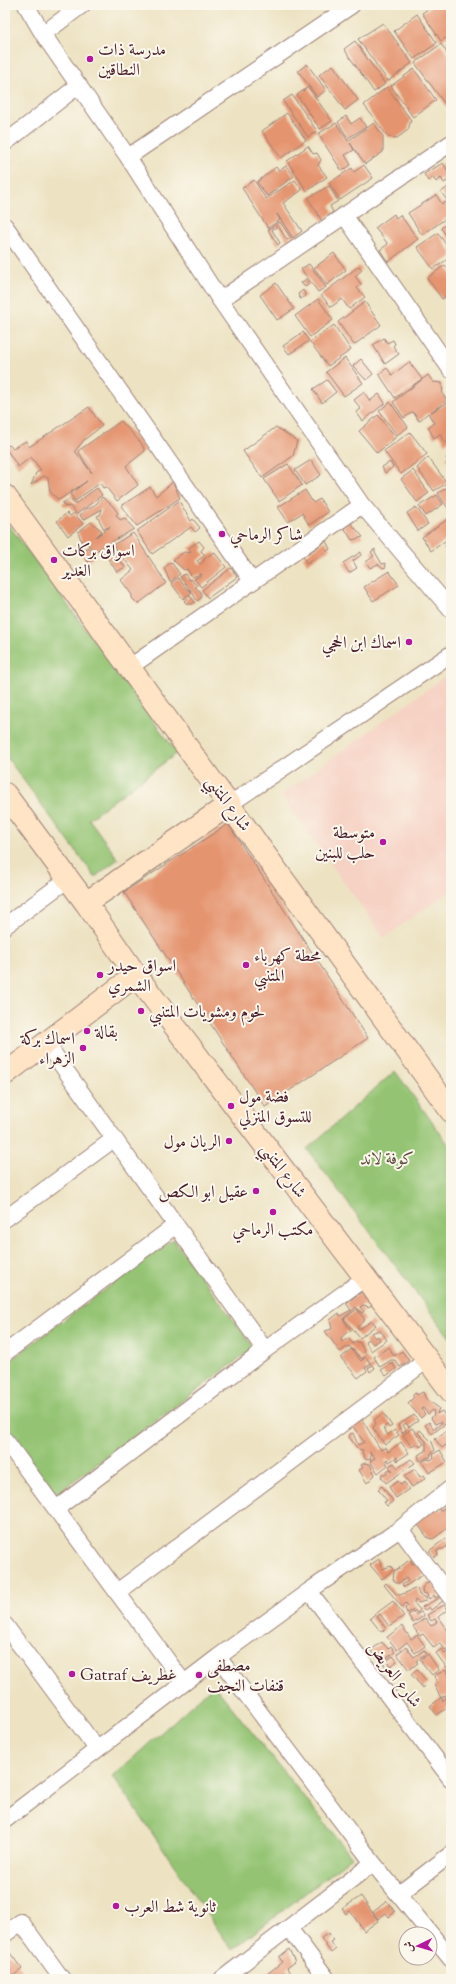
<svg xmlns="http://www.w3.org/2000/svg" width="456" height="1984" viewBox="0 0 456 1984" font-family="'Sorts Mill Goudy',Amiri,serif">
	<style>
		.built { fill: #f6d2c4 }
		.green { fill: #94c473; stroke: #6f724f }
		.building { fill: #e59470 }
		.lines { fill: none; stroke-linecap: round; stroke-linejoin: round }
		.street-casing { stroke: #9c8177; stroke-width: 18 }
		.secondary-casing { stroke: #9c8177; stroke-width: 24 }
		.street { stroke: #fff; stroke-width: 16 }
		.secondary { stroke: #ffe4c6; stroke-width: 22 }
		.poi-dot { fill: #b5179e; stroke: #fbf7ec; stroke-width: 1.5 }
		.labels { text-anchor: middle; stroke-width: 4; stroke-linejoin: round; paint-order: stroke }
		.poi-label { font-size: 17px; fill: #4a1f2b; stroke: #fbf7ec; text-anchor: start }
		.street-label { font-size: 17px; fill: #4a1f2b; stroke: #fbf7ec }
		.park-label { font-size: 17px; fill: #605141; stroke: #fbf7ec }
	</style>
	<rect width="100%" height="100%" fill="#fbf7ec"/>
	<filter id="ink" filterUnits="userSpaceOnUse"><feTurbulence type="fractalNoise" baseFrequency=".025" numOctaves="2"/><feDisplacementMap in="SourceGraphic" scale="8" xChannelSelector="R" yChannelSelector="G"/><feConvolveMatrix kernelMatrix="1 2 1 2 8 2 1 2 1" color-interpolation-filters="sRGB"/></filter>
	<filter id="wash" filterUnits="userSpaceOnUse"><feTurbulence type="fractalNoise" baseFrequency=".012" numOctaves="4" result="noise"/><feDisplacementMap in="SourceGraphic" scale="16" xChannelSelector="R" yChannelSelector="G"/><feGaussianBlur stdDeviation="0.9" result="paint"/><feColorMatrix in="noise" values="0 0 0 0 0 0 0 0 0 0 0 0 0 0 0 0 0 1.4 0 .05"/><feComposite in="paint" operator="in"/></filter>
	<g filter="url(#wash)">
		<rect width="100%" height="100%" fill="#ede3c3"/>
		<path class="built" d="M451 672V890L384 938 281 795Z"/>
		<path class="green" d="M5 520 177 753 89 819 118 859 95 877 5 755Z
			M395 1071 451 1148V1339L307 1149Z
			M173 1239 254 1348 56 1494 5 1425V1364Z
			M214 1685 352 1857 232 1950 113 1776Z"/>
		<g id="blocks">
			<path class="building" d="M434 5H451V34L441 41 422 13Z
				M417 14 437 43 414 59 394 31Z
				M383 23 412 63 388 81 358 39Z
				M355 41 385 84 374 92 344 49Z
				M451 43V54L446 46Z
				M441 44 451 58V104L447 107 415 63Z
				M307 64 326 90 317 97 298 71Z
				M333 65 358 100 345 110 319 75Z
				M414 69 436 100 413 117 391 86Z
				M308 87 332 121 320 129 297 95Z
				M387 87 411 120 408 130 397 138 388 137 364 105Z
				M292 95 317 131 308 137 283 101Z
				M287 113 306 140 281 158 262 131Z
				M346 116 351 124 360 118 366 127 348 138 338 122Z
				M336 123 348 141 374 123 383 136V152L365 164 350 143 354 150 345 155 351 165 342 171 318 134Z
				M308 146 313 154 317 153 321 160 318 165 327 177 307 191 287 161Z
				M443 163 451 176V179L444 183 441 178 436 182 433 177 428 181 424 174Z
				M364 165 373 178 340 200 329 183 352 168 354 172Z
				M286 166 294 176 267 196 257 182 276 167 279 171Z
				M254 180 266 199 295 180 302 190 283 203 302 231 293 238 277 214 280 220 268 228 242 188Z
				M451 185V206L441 192Z
				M329 186 338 201 330 206 333 212 322 221 308 198Z
				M436 195 442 204 445 202 451 211V215L422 235 408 213Z
				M394 214 396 218 400 215 418 239 388 262 380 250 388 244 375 228Z
				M451 221V243L441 228Z
				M280 222 291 238 287 240 278 226 272 230 280 243 278 245 268 230Z
				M438 233 451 252V257L433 269 417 247Z
				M334 253 346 270 327 285 314 268Z
				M309 264 326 287 318 292 301 269Z
				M445 265 451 273V293L442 299 427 278Z
				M359 266 362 270 355 276 361 284 357 288 365 297 349 309 342 299 331 307 321 295Z
				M306 279 309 284 305 287 301 283Z
				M276 283 294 309 277 320 260 295Z
				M303 290 306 296 300 299 298 294Z
				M318 299 333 320 310 337 295 316Z
				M365 302 381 325 354 345 338 322Z
				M451 303V313L446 306Z
				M334 325 351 350 328 366 310 342Z
				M303 332 309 341 289 354 283 346Z
				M384 338 387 343 393 340 395 344 393 346 399 354 385 364 373 345Z
				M345 358 363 383 344 396 326 372Z
				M361 359 373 374 366 380 353 366Z
				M409 362 422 379 395 398 379 374 387 368 392 375Z
				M428 375 433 382 442 383 443 395 447 400 430 413 447 403 451 410V440L445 443 440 434 434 438 428 427 434 423 428 413 419 421 413 412 404 418 393 402Z
				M327 380 336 392 322 403 313 389Z
				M364 392 370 401 379 394 385 403 363 421 356 412 361 409 354 400Z
				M390 402 408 427 397 435 379 411Z
				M89 407 102 426 84 440 75 451 92 473 78 451 121 421 141 443 145 451 126 466 138 485 117 501 106 487 103 488 100 483 75 501 70 494 87 481 59 500 50 492 48 478 44 476 31 485 36 473 41 470 31 457 18 467 5 447 9 445 13 448 26 441 29 447Z
				M378 415 396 437 377 453 359 431Z
				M276 427 297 441 293 456 262 478 243 451Z
				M410 432 427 454 401 474 384 451Z
				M451 453V465L446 458Z
				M428 457 447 483 434 491 417 468Z
				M311 460 321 475 305 485 295 470Z
				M390 462 393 467 385 473 382 467Z
				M288 464 302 485 279 501 264 479Z
				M413 470 429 493 417 502 401 479Z
				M173 482 180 498 137 526 121 506 150 487 156 496Z
				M448 487 451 492V513L438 493Z
				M97 488 102 495 77 514 70 506 65 507 62 503 70 499 75 504Z
				M305 490 313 503 320 499 328 512 309 525 302 513 288 522 278 507Z
				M437 495 443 504 426 516 419 506Z
				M102 497 113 506 118 513 116 515 120 520 124 518 134 529 94 552 87 543 83 545 78 532 91 522 102 531 96 537 111 526 104 529 97 516 100 515 102 509 83 520 80 515 88 508H91L97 503Z
				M179 501 191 521 193 519 200 528 195 532 191 527 152 554 137 531Z
				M416 507 428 524 418 531 407 513Z
				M67 513 70 516 74 513 83 524 68 536 57 521Z
				M451 517V537L431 551 422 537Z
				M349 521 363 537 352 540 343 526Z
				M133 533 166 583 138 604 132 598V595L121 580 133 570 113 545Z
				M199 541 204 547 201 551 205 555 197 561 200 564 204 561V559L214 552 226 567 201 587 194 579 202 575 201 574 192 577 187 569 184 570 173 560 184 552 189 553 191 552 189 548Z
				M326 541 330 549 307 564 303 557Z
				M451 542V555L445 546Z
				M88 547 95 556 88 562 80 552Z
				M111 548 125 567 117 572 107 557 99 556Z
				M375 549V552L382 564 385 563 386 567 383 568 378 564 370 568 366 562 374 556 371 552Z
				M361 552V555L353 561 357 568 349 573 343 563Z
				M171 562 180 574 170 582 164 568Z
				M231 568 237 577 208 598 202 590Z
				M389 571 399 585 373 601 364 587Z
				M185 574 189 580 191 579 197 586 195 587 201 592V598L197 601 192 592 183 599 171 583 178 578 186 588 192 592 180 577Z
				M190 596 195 602 192 604H187L184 601Z
				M228 824 368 1038 265 1107 124 892Z
				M363 1291 373 1305 368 1308 367 1306 363 1305 360 1307 364 1311 362 1313 356 1307 343 1319 351 1331 347 1332 341 1338 342 1342 348 1338 353 1344 355 1341 360 1343 366 1355 362 1359 349 1346 340 1352 325 1331 332 1329 330 1320 339 1313 340 1316 342 1315 351 1310 346 1303Z
				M357 1309 365 1320 357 1327 359 1329 372 1321 376 1325 360 1338 344 1319Z
				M380 1330 387 1340 371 1351 365 1341 369 1339 373 1344 380 1340 378 1336 375 1338 371 1333Z
				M389 1347 394 1356 402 1351 409 1361 400 1367 395 1360H391L380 1367 374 1357Z
				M351 1349 361 1361 366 1357 371 1364 365 1368 367 1371 358 1378 341 1358Z
				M392 1363 396 1369 386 1376 381 1370Z
				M373 1365 375 1368 370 1372 368 1368Z
				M423 1392 426 1399 439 1408 437 1414 442 1411 449 1421 432 1434 425 1425 429 1422 434 1429 442 1423 440 1422 435 1424 431 1418 434 1414 433 1410 428 1414 423 1408 421 1409 425 1414 421 1418 408 1403 414 1397 412 1395 416 1393 417 1395Z
				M383 1413 392 1426 389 1428 387 1425 383 1428 388 1435 395 1430 399 1435 385 1445 373 1428 376 1423 374 1420Z
				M359 1415 381 1450 386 1447 388 1452 401 1442 409 1453 397 1461V1457L389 1462 387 1459 385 1461 388 1465 378 1473 370 1461 375 1458 370 1452 371 1459 366 1460 362 1453 363 1450 358 1449 349 1437 350 1434 353 1433 358 1445 364 1442 349 1421Z
				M414 1415 418 1421 409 1427 406 1423 403 1425 406 1430 402 1433 398 1425Z
				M412 1428 424 1444 420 1447 417 1443 412 1447 403 1435Z
				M449 1429 451 1433V1441L442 1448 435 1439Z
				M420 1430 432 1442 435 1450 431 1453 430 1458 428 1457 420 1461 418 1455 426 1451V1441L418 1433Z
				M440 1450 447 1462 429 1473 422 1462 427 1459 431 1460 434 1457 433 1454Z
				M411 1459 415 1463 386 1483 381 1477 382 1474H388L386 1472 390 1469 393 1471 389 1466 394 1463 398 1468Z
				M365 1463 370 1464 375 1475 367 1483 359 1470 363 1468 361 1465Z
				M415 1469 420 1477 424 1475 426 1478 412 1487 404 1476Z
				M398 1481 401 1485 404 1482 409 1489 396 1498 389 1487Z
				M382 1486 393 1501 387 1506 384 1502 387 1501 378 1489Z
				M451 1503V1528L449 1527 433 1539 428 1538 416 1522 436 1506 440 1511Z
				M446 1538 451 1544 443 1549H441L437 1551 438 1555 434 1557 429 1551Z
				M379 1559 382 1569 391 1566 393 1570 382 1579 370 1565Z
				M411 1560 412 1564 418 1561 429 1571 404 1587 402 1585 408 1581 406 1578 399 1583H396L393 1579 394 1572 395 1570 400 1569 399 1568 408 1561Z
				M432 1582 442 1594 435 1598 434 1595 429 1599 426 1593 423 1594 422 1588 425 1584Z
				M386 1583 396 1594 400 1595 417 1588 419 1595 427 1598 425 1601 419 1603 415 1600 414 1603 420 1610 417 1613 414 1610 407 1613 405 1608 408 1606 406 1603 402 1607 384 1585Z
				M441 1597 444 1600 431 1610 429 1607 425 1610 422 1607Z
				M393 1601 404 1616 389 1626 380 1614 377 1616 386 1629 381 1632 370 1618Z
				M444 1605 447 1610 438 1617 446 1629 451 1627V1649L450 1647 445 1650 440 1643 434 1648 423 1634 420 1636 413 1627 425 1618 431 1626 437 1622 435 1619 431 1621 427 1615Z
				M413 1612 415 1615 421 1612 424 1616 413 1623 408 1615Z
				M402 1626 411 1639 417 1635 425 1646 415 1653 407 1642 397 1650 387 1637Z
				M382 1642 388 1649 391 1646 395 1652 384 1660 380 1656 377 1658 371 1650Z
				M406 1647 414 1657 424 1650 426 1653 416 1661 418 1663 409 1670 397 1654Z
				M442 1649 445 1654 451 1649V1665L447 1668 436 1653Z
				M428 1654 439 1670 432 1675 420 1660Z
				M393 1656 397 1661 391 1666 389 1663V1672L383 1663Z
				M451 1668V1677L447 1670Z
				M417 1669 428 1683 423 1688 411 1674Z
				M445 1670 451 1680V1705L445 1695 441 1698 434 1685 437 1683 434 1676Z
				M442 1697V1701L446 1698 451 1705 437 1715 430 1706Z
				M361 1896 378 1921 364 1931 350 1911 346 1914 342 1909Z
				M387 1901 395 1912 389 1917 386 1913 378 1919 373 1912Z
				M329 1933 333 1940 330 1942 336 1949 331 1953 321 1938Z
				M289 1949 295 1962 287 1968 296 1979H261L282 1962 279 1957Z
				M10 1953 22 1969 9 1979 5 1973V1957Z
				M250 1974 254 1979H245Z"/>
		</g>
	</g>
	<g filter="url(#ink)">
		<use href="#blocks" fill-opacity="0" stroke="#9c8177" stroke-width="1"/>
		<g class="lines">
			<defs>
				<path id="street" d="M26 5 43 34 128 157 220 300 362 505 451 610
					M43 34 82 5
					M5 143 79 85
					M128 157 352 5
					M344 215 451 370
					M5 226 252 581
					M220 300 451 143
					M130 667 362 505
					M230 804 451 654
					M5 926 68 879
					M46 1043 265 1350
					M5 1219 114 1139
					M5 1353 176 1225
					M5 1440 184 1683
					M56 1509 265 1350 365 1278
					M400 1529 451 1598
					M309 1591 451 1779
					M117 1592 427 1360
					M5 1625 97 1749
					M218 1657 373 1863 451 1959
					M5 1820 218 1657 309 1591 400 1529 451 1488
					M399 1894 451 1854
					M289 1928 327 1979
					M5 1934 21 1922 62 1979
					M222 1979 373 1863"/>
				<path id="secondary" d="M5 496 451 1111
					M5 794 86 903 136 975 451 1391
					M86 903 230 804
					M5 1074 136 975"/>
			</defs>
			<use href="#street" class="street-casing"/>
			<use href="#secondary" class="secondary-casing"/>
			<use href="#street" class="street"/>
			<use href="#secondary" class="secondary"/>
		</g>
	</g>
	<g class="poi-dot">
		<circle cx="90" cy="59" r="4"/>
		<circle cx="222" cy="534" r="4"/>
		<circle cx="54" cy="560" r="4"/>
		<circle cx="409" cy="642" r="4"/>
		<circle cx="383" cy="842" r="4"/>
		<circle cx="246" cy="965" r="4"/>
		<circle cx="100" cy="975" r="4"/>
		<circle cx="141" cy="1011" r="4"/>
		<circle cx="87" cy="1031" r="4"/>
		<circle cx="83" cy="1048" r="4"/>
		<circle cx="231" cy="1106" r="4"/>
		<circle cx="229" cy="1141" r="4"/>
		<circle cx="256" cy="1191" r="4"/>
		<circle cx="273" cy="1212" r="4"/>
		<circle cx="72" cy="1674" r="4"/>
		<circle cx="199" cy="1675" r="4"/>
		<circle cx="116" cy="1906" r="4"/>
	</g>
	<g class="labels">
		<g class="poi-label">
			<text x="98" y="55">مدرسة ذات<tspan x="98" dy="20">النطاقين</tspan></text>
			<text x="230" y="540">شاكر الرماحي</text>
			<text x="62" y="556">اسواق بركات<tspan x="62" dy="20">الغدير</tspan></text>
			<text x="401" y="648" text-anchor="end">اسماك ابن الحجي</text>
			<text x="375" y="838" text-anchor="end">متوسطة<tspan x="375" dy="20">حلب للبنين</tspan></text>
			<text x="254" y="961">محطة كهرباء<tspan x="254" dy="20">المتنبي</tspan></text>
			<text x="108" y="971">اسواق حيدر<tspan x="108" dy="20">الشمري</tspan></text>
			<text x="149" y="1017">لحوم ومشويات المتنبي</text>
			<text x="95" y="1037">بقالة</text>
			<text x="75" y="1044" text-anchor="end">اسماك بركة<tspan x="75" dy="20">الزهراء</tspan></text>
			<text x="239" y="1102">فضة مول<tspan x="239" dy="20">للتسوق المنزلي</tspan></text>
			<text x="221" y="1147" text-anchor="end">الريان مول</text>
			<text x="248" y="1197" text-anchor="end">عقيل ابو الكص</text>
			<text x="273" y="1235" text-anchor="middle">مكتب الرماحي</text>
			<text x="207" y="1671">مصطفى<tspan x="207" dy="20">قنفات النجف</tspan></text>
			<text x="80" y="1680">Gatraf غطريف</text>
			<text x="124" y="1912">ثانوية شط العرب</text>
		</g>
		<g class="street-label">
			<text transform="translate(229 803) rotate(54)" y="6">شارع المتنبي</text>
			<text transform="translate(284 1170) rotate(53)" y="6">شارع المتنبي</text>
			<text transform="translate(395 1674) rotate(53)" y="6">شارع العريض</text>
		</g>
		<g class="park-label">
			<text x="387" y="1164">كوفة لاند</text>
		</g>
	</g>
	<rect width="456" height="1984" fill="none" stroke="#fbf7ec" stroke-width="20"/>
	<g transform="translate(418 1946) rotate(265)"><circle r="19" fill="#fbf7ec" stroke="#b4a19f"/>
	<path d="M0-3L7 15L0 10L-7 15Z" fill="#b5179e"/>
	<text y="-6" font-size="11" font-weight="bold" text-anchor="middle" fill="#4a1f2b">ش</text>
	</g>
</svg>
